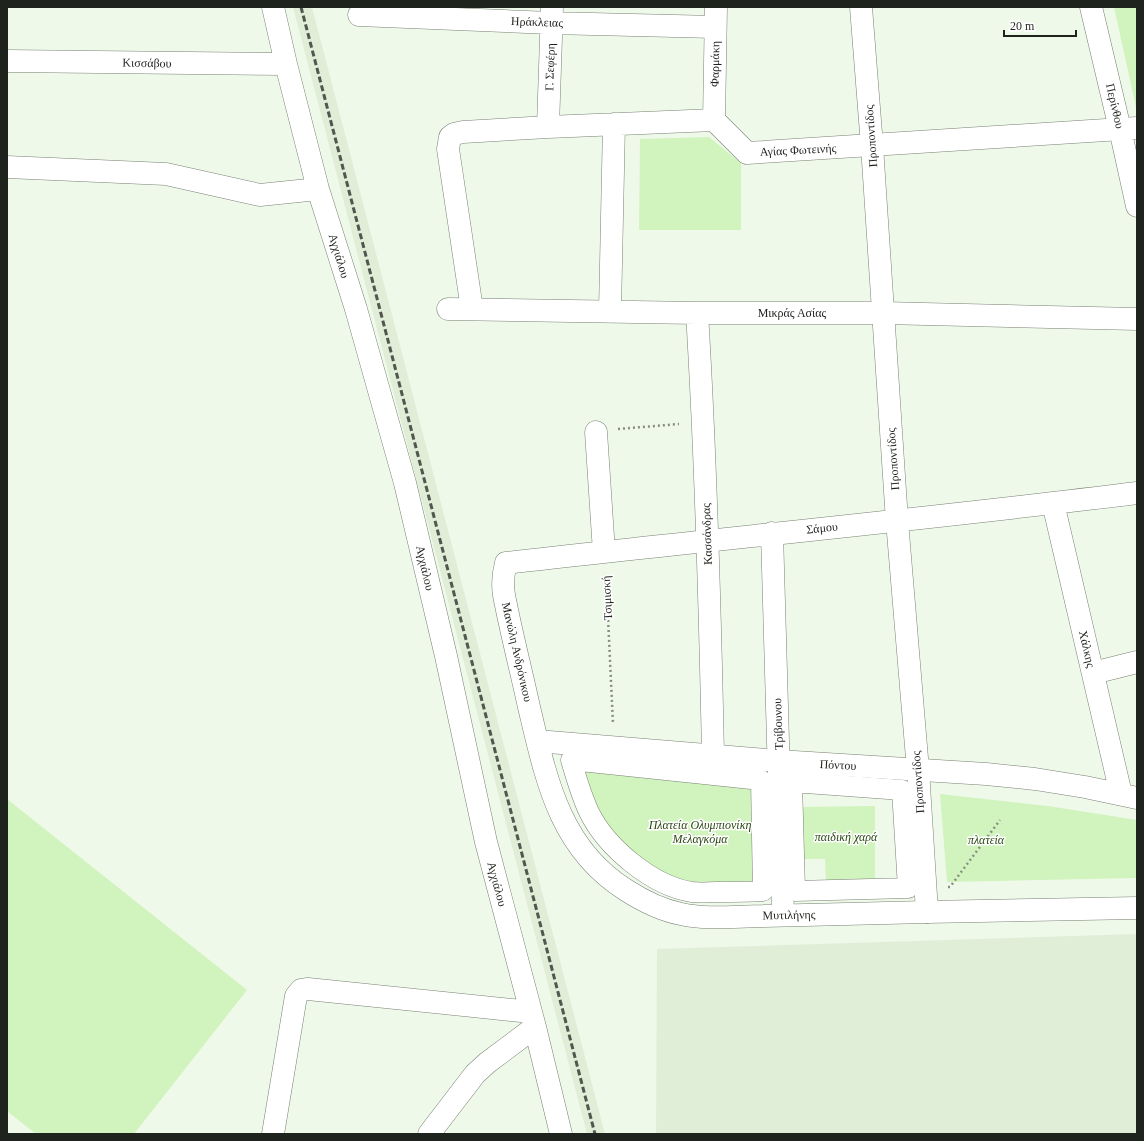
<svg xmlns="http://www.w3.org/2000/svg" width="1144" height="1141" viewBox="0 0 1144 1141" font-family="'Times New Roman',serif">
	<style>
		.built { fill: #e0eed8 }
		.green { fill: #d1f3be }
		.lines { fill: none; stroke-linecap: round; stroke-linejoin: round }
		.pedestrian-casing { stroke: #798174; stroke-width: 21 }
		.minor-casing { stroke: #798174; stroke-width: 23 }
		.tertiary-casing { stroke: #798174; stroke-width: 23 }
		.path { stroke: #868d83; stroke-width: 2.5; stroke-dasharray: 2 3; stroke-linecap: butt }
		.pedestrian { stroke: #fff; stroke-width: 20 }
		.minor { stroke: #fff; stroke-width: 22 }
		.tertiary { stroke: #fff; stroke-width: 22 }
		.rail { stroke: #51564e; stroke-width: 3; stroke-dasharray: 6 3; stroke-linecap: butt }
		.labels { text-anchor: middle; stroke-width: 3; stroke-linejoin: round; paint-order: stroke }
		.street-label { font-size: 12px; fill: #1f231d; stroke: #fff }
		.park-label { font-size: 12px; font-style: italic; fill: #294712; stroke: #fff }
	</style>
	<rect width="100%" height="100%" fill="#eff9ea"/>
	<path class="built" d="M293 7H312L605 1134H587Z
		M1137 934V1134H656L657 949Z"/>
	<path class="green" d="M1114 7H1137V112Z
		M709 137 741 163V230H639L640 139Z
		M576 764 758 783 759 886 700 887 664 878 605 829Z
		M940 794 1048 806 1137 820V878L947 882Z
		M7 799 247 990 134 1134H36L7 1111Z
		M875 806V882L826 884 825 859H799V807Z"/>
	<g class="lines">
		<defs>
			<path id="pedestrian" d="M571 760 761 780 763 891C747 892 732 892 717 892 709 892 700 893 692 892 652 886 606 847 589 812 581 795 576 777 571 760Z
				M792 782 902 790 908 888 795 891Z"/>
			<path id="minor" d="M273 7 286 64 318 189 356 309 405 483 446 656 486 842 535 1027 561 1134
				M1091 7 1120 129 1137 206
				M359 15 551 23 715 27
				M7 61 286 64
				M714 120 716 7
				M548 127 552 7
				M7 167 166 174 260 195 318 189
				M448 309 697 313H883L1137 319
				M472 309 448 149 450 137 454 134 463 132 548 127 714 120 747 153 1137 128
				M610 311 614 124
				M697 313C706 460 710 608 713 755
				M596 432 604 552
				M1053 503 1121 794
				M772 533 783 915
				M1093 673 1137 662
				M537 741 778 761 986 774 1035 779 1085 787 1137 798
				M927 912C872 913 818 915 764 916 737 916 708 920 681 914 661 910 643 901 626 890 559 848 546 778 529 707 521 670 511 632 504 595 502 583 503 574 506 563 717 539 927 519 1137 493
				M273 1134 296 996 301 990 308 989 531 1012
				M429 1134 475 1074 487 1063 535 1027"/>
			<path id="tertiary" d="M861 7 872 146 897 521 918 770 927 912 1137 908"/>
		</defs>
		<use href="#pedestrian" class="pedestrian-casing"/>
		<use href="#minor" class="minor-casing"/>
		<use href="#tertiary" class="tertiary-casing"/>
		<path class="path" d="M618 429 679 424
			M606 575 613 724
			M948 887H950L1000 820"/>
		<use href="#pedestrian" class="pedestrian"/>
		<use href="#minor" class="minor"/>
		<use href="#tertiary" class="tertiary"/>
		<path class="rail" d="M301 7 595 1134"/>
	</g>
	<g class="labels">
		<g class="street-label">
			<text transform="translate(537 22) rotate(2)" y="4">Ηράκλειας</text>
			<text transform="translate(147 63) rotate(1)" y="4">Κισσάβου</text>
			<text transform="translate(715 64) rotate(-89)" y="4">Φαρμάκη</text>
			<text transform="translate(550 67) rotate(-88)" y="4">Γ. Σεφέρη</text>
			<text transform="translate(1115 106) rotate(77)" y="4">Περίνθου</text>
			<text transform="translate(871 136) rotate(-94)" y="4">Προποντίδος</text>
			<text transform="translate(798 150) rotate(-3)" y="4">Αγίας Φωτεινής</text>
			<text transform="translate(339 256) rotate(73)" y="4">Αγχιάλου</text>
			<text x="792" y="317">Μικράς Ασίας</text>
			<text transform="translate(893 459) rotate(-94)" y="4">Προποντίδος</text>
			<text transform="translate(822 528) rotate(-6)" y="4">Σάμου</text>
			<text transform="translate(707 534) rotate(-92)" y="4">Κασσάνδρας</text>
			<text transform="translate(425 568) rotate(77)" y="4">Αγχιάλου</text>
			<text transform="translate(607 598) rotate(-93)" y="4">Τσιμισκή</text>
			<text transform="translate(1087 649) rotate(77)" y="4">Χάλκης</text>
			<text transform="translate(517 652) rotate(77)" y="4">Μανώλη Ανδρόνικου</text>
			<text transform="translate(778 724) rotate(-92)" y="4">Τρίβουνου</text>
			<text transform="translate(838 765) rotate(3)" y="4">Πόντου</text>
			<text transform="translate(918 782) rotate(-94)" y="4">Προποντίδος</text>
			<text transform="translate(497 884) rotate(75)" y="4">Αγχιάλου</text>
			<text transform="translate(789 915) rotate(-1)" y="4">Μυτιλήνης</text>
		</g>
		<g class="park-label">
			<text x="700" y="829">Πλατεία Ολυμπιονίκη<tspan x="700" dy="14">Μελαγκόμα</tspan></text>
			<text x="846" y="841">παιδική χαρά</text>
			<text x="986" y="844">πλατεία</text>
		</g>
	</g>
	<rect width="1144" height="1141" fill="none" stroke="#1f231d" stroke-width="16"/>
	<path d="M1004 30v6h72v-6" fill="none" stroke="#1f231d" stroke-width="2"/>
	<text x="1010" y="30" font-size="12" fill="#1f231d" stroke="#ffffff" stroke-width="3" paint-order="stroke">20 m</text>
</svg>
